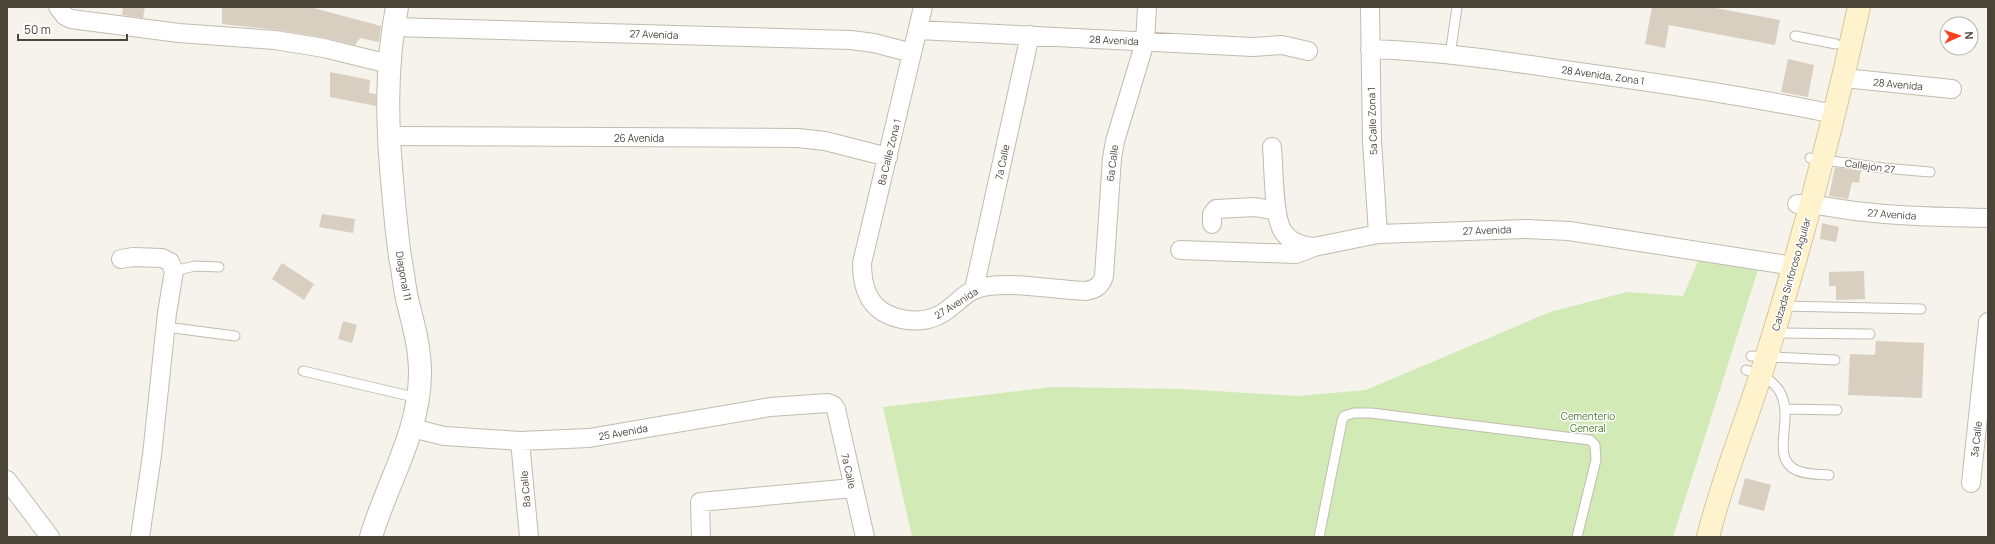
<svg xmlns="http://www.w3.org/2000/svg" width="1995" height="544" viewBox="0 0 1995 544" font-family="Manrope,sans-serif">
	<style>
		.green { fill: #d2eab5 }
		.building { fill: #d8cfc1 }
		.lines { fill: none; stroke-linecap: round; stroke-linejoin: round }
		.service-casing { stroke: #c2bbae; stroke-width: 11 }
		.minor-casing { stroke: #c2bbae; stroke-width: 20 }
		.tertiary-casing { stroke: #c2bbae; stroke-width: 24 }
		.secondary-casing { stroke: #d6c79b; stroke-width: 24 }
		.service { stroke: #fff; stroke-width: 9 }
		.minor { stroke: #fff; stroke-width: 18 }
		.tertiary { stroke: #fff; stroke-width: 22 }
		.secondary { stroke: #fff3cd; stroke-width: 22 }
		.labels { text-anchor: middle; stroke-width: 3; stroke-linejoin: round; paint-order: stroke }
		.street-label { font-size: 10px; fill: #4b4439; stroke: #fff }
		.park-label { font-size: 10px; fill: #4a7f2a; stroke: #fff }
	</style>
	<rect width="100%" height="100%" fill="#f6f3ec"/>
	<path class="green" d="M1699 259 1758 270 1673 537H912L883 407 1051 387 1182 389 1298 396 1366 390 1550 312 1627 292 1683 296Z"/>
	<path class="building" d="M123 7H145L143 18 122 15Z
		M222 7H310L381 26 379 42 360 38 355 45 326 38 277 30 222 24Z
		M1652 7H1710L1780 20 1775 45 1669 25 1665 48 1645 44Z
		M1788 59 1814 65 1808 97 1781 92Z
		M330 72 370 80 369 93 376 94V106L330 97Z
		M1835 167 1861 171 1859 183 1852 182 1848 199 1829 196Z
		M322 214 355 219 353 233 319 227Z
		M1822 223 1839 227 1836 242 1820 239Z
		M282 263 314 284 304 300 272 279Z
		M1864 271 1865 299 1836 300V286H1829V272Z
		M343 321 357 325 352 343 338 339Z
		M1876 341 1924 343 1922 398 1848 395 1850 354 1875 355Z
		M1745 478 1771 485 1764 511 1738 504Z"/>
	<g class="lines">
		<defs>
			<path id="service" d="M1795 36 1836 44
				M1450 55 1457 7
				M1810 158 1883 168 1930 172
				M174 271 195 266 219 267
				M1782 306 1921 309
				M166 327 235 336
				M1774 333 1870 334
				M1751 356 1835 360
				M1746 370C1819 389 1760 453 1796 470 1806 475 1819 474 1829 475
				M303 371 418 398
				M1785 409 1837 410
				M1319 537 1342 421 1344 416 1354 413H1371L1590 440 1595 445 1596 460 1577 537"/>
			<path id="minor" d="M58 7 65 16 71 19 179 33 275 40 324 48 389 64
				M923 7 862 263C862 274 863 285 868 295 879 319 915 326 937 316 954 309 964 290 983 287 1014 281 1054 290 1086 291 1096 289 1101 286 1104 276L1112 158 1115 141 1145 42 1147 7
				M1370 7 1372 141 1378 234
				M393 27 851 40 874 43 912 53
				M918 30 1253 47 1282 45 1308 51
				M1370 49C1438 51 1505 61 1572 71 1659 83 1748 96 1834 114
				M1844 78 1952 89
				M388 136 798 138 825 141 888 157
				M1272 147C1274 168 1273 213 1282 230 1289 242 1302 246 1314 247
				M1797 204C1820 204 1842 210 1865 212 1906 217 1947 217 1988 218
				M1212 224V214L1216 209 1255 207 1277 211
				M1180 250 1296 254 1314 247 1378 234 1526 229 1569 231 1794 266
				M121 259 133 257 162 258 170 262 174 271 167 313 152 455 140 537
				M974 289 1030 35
				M412 428 444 436 520 441 589 438 770 407 828 403 833 405 836 409 865 537
				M520 441 529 537
				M7 480 50 537
				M1971 483 1988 322
				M701 537 700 502 853 488"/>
			<path id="tertiary" d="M371 537C387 482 420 432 420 373 420 347 413 323 407 299 404 285 403 271 400 257 397 235 395 213 393 191 387 129 385 68 397 7"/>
			<path id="secondary" d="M1708 537C1723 476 1748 418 1766 358 1802 243 1833 125 1859 7"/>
		</defs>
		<use href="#service" class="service-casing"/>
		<use href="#minor" class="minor-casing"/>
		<use href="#tertiary" class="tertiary-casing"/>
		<use href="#secondary" class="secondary-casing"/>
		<use href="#service" class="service"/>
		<use href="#minor" class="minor"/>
		<use href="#tertiary" class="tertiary"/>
		<use href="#secondary" class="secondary"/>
	</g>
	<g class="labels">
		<g class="street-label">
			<text transform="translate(654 34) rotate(2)" y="4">27 Avenida</text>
			<text transform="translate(1114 40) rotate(3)" y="4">28 Avenida</text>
			<text transform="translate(1603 75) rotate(8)" y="4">28 Avenida, Zona 1</text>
			<text transform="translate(1898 84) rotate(5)" y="4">28 Avenida</text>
			<text transform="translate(1372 121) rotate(-92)" y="4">5a Calle Zona 1</text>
			<text x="639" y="142">26 Avenida</text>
			<text transform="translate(889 152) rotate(-76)" y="4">8a Calle Zona 1</text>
			<text transform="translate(1002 162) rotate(-78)" y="4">7a Calle</text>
			<text transform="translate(1112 163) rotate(-83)" y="4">6a Calle</text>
			<text transform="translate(1870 166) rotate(8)" y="4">Callejón 27</text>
			<text transform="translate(1892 214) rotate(4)" y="4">27 Avenida</text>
			<text transform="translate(1487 230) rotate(-2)" y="4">27 Avenida</text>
			<text transform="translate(1791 274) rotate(-74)" y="4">Calzada Sinforoso Aguilar</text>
			<text transform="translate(404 276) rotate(80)" y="4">Diagonal 11</text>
			<text transform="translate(956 303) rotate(-32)" y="4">27 Avenida</text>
			<text transform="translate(623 432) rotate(-10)" y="4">25 Avenida</text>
			<text transform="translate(1976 439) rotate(-84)" y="4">3a Calle</text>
			<text transform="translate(849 471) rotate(77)" y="4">7a Calle</text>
			<text transform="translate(525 489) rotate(-95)" y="4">8a Calle</text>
		</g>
		<g class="park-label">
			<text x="1588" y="420">Cementerio<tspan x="1588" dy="12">General</tspan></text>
		</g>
	</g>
	<rect width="1995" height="544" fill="none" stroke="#4b4439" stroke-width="16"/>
	<g transform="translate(1959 36) rotate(87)"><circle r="19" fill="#ffffff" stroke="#b7b4b0"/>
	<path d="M0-3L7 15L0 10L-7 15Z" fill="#fc3f1d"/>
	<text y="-6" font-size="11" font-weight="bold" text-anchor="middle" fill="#4b4439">N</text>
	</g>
	<path d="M18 34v6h109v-6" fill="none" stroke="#4b4439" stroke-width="2"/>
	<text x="24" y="34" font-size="12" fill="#4b4439" stroke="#ffffff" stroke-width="3" paint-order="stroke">50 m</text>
</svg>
